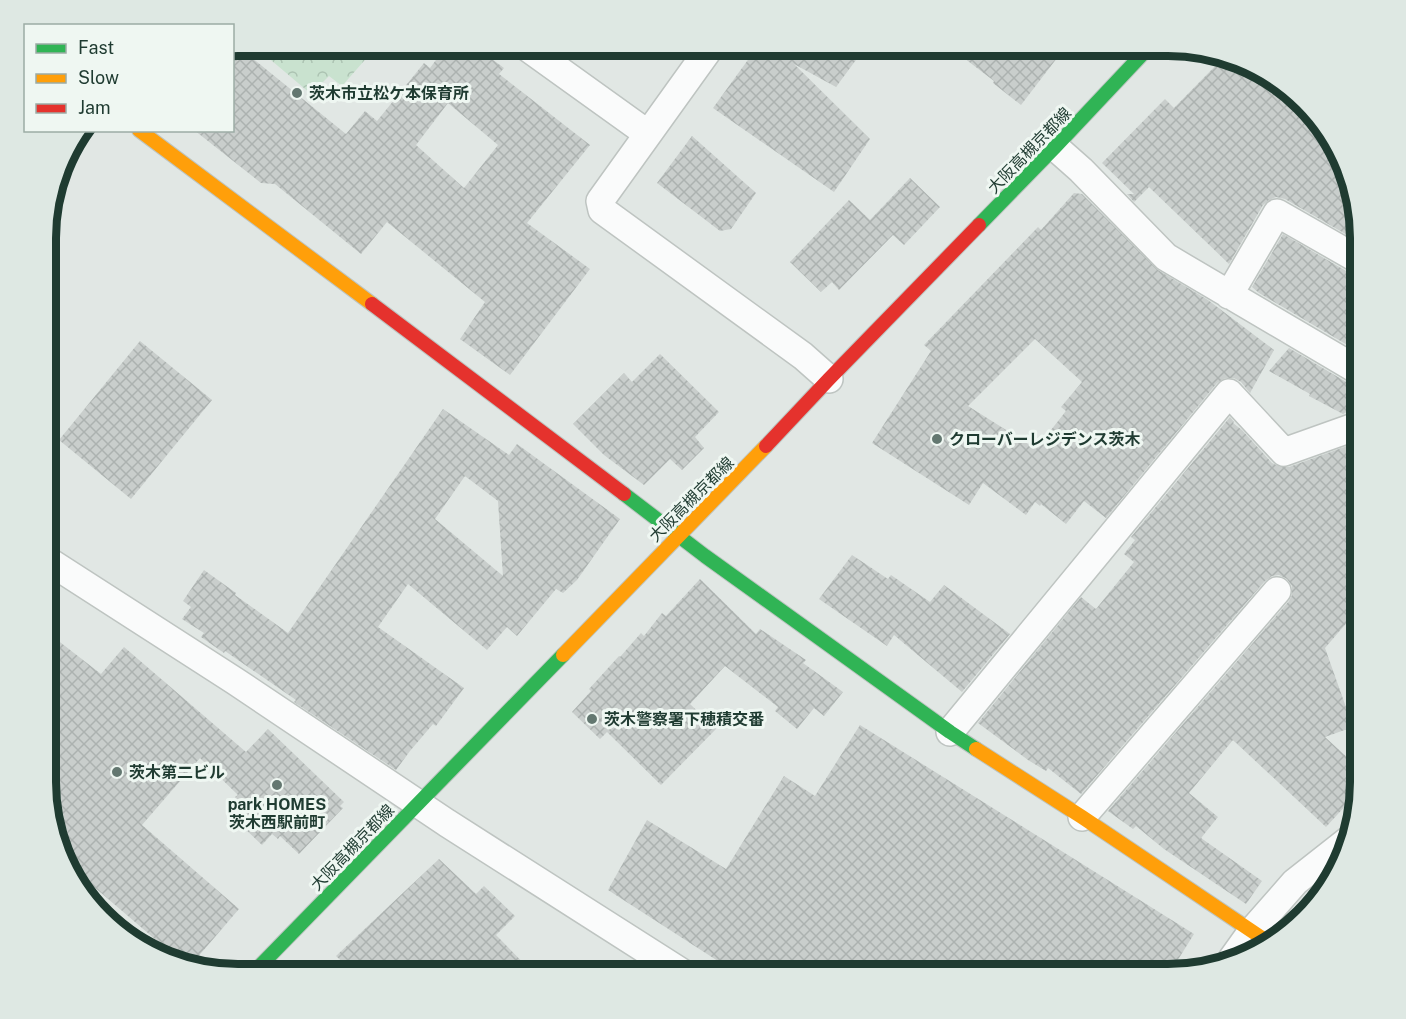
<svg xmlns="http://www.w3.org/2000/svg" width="1406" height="1019" viewBox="0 0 1406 1019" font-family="'Public Sans','Noto Sans JP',sans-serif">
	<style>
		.park { fill: url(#park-crowns) }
		.building { fill: url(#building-cross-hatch); fill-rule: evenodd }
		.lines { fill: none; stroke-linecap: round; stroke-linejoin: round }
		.street-casing { stroke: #bec4c1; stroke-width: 30 }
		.fast-casing { stroke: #bdc5c1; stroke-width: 16 }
		.slow-casing { stroke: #bdc5c1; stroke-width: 16 }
		.jam-casing { stroke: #bdc5c1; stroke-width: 16 }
		.street { stroke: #fafbfb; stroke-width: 27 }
		.fast { stroke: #30b455; stroke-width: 14 }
		.slow { stroke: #ff9f0a; stroke-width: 14 }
		.jam { stroke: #e5322d; stroke-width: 14 }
		.poi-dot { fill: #637770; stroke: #eff7f2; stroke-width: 2 }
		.labels { text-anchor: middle; stroke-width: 6; stroke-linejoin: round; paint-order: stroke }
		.poi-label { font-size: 16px; font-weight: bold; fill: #1f3b31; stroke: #eff7f2; text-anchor: start }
		.street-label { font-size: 16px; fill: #1f3b31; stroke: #eff7f2 }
		.rim { fill: none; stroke: #1f3b31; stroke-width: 8 }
	</style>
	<defs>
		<pattern id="park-crowns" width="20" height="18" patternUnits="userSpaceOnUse" patternTransform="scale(1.5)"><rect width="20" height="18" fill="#c9e2cf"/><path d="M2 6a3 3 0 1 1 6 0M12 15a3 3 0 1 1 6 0" fill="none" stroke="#acc3b2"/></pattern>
		<pattern id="building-cross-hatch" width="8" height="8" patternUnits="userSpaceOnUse" patternTransform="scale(1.5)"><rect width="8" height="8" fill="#c9cecc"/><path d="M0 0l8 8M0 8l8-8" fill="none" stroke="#acb2b0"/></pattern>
	</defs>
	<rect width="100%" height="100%" fill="#e1e7e4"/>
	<path class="park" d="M274 45H378L342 86 329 76 311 94 265 55Z"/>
	<path class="building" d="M236 45 346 134 365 111 377 121 424 63 430 68 447 45H473L504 68 499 74 590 145 527 223 590 269 510 375 460 339 485 302 387 222 361 254 275 184 261 183 194 130H232V46ZM448 103 498 145 464 188 416 145Z
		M757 45H867L836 87 794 64 870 139 834 192 713 108 758 46Z
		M947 45H1067L1021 105 993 83 994 81Z
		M1225 56 1240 59 1290 108 1297 98 1341 152 1361 225V243L1285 199 1276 197 1269 200 1263 205 1229 264 1149 187 1134 202 1127 194H1134L1102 163 1165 99 1174 108Z
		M692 136 756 193 731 229 720 231 657 183Z
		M910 178 940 207 904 245 893 235 839 290 832 282 821 292 790 262 849 200 870 220Z
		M1074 193 1082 194 1158 270 1208 300 1274 350 1250 393 1241 382 1234 378H1225L1217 383 1106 518 1084 501 1066 524 1041 504 1040 506 1035 502 1026 515 983 483 969 505 872 443 931 351 924 345 1038 227 1041 230ZM1035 339 1082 382 1061 407 1066 411 1036 449 968 406Z
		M1283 234 1353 275 1361 277V353L1259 293 1252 287Z
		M140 341 212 400 131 499 59 440Z
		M1289 348 1353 386 1361 388V407H1356L1343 414 1309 396 1310 394 1269 371Z
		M660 354 719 412 695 437 704 448 682 470 670 459 644 485 604 455 573 424 624 373 632 382Z
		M443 409 509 455 517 444 620 519 577 580 563 593 556 589 517 636 507 627 487 650 408 584 378 627 464 688 436 726 433 724 410 751 396 770 294 702 296 700 225 651 224 653 201 637 204 633 182 619 191 607 183 601 204 570 236 593 235 595 288 633ZM465 476 498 501 503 576 435 519Z
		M1230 417 1234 422 1233 423 1242 430 1272 463 1281 467H1289L1361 441V627L1350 619 1325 648 1353 727 1325 737 1361 770V794L1357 811 1348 803 1326 827 1233 740 1189 793 1218 817 1201 838 1262 881 1246 904 1164 849 1136 826 1133 829 1108 811 1289 601 1292 595V586L1287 579 1279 575 1272 576 1265 581 1081 794 1048 768 1046 771 1028 760 978 723 1081 597 1096 609 1134 562 1124 554 1135 540 1131 537Z
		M852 555 888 579 891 575 930 602 944 585 1010 634 962 692 894 635 887 646 819 599Z
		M700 579 756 634 760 629 806 660 803 663 843 692 824 716 814 708 797 729 775 711 778 707 725 666 690 704 716 729 661 785 607 732 600 739 572 712 591 691 589 689 619 656 620 657 641 633 644 636 662 613 666 616Z
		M47 632 101 674 124 647 246 752 268 729 344 802 340 806 343 808 299 854 280 836 278 839 272 834 262 845 227 812 238 800 235 797 238 795 200 758 142 825 239 909 190 966 184 964 65 862 47 807Z
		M860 725 1194 934 1169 974H738L608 890 647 820 726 869 784 776 815 796Z
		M439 859 476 894 484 886 515 916 496 935 534 974H355L336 956Z"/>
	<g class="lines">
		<defs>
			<path id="street" d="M524 45 648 134
				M712 45 600 201 602 210 803 356 829 379
				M1055 147 1081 170 1166 257 1361 372
				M1229 295 1277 213 1361 261
				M47 560 235 681 447 823 684 974
				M950 732 1229 393 1284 452 1357 426 1361 422
				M1082 817 1277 591
				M1232 959 1252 931 1295 882 1351 838"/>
			<path id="fast" d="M979 225 1055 147 1151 45
				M624 494 705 556 950 732 976 749
				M252 974 563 655"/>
			<path id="slow" d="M139 130 372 304
				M563 655 766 446
				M976 749 1082 817 1268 942"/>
			<path id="jam" d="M372 304 624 494
				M766 446 829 379 979 225"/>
		</defs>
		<use href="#street" class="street-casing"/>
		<use href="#fast" class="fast-casing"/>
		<use href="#slow" class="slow-casing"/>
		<use href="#jam" class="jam-casing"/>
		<use href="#street" class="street"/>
		<use href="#fast" class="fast"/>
		<use href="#slow" class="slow"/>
		<use href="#jam" class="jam"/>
	</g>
	<g class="poi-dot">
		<circle cx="297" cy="93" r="6"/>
		<circle cx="937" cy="439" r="6"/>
		<circle cx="592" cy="719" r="6"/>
		<circle cx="117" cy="772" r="6"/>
		<circle cx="277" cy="785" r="6"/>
	</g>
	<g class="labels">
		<g class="poi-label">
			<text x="309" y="99">茨木市立松ケ本保育所</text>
			<text x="949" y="445">クローバーレジデンス茨木</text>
			<text x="604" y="725">茨木警察署下穂積交番</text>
			<text x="129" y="778">茨木第二ビル</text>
			<text x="277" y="810" text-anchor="middle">park HOMES<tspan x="277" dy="18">茨木西駅前町</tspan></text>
		</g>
		<g class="street-label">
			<text transform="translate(1029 150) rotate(-46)" y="6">大阪高槻京都線</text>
			<text transform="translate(691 499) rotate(-45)" y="6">大阪高槻京都線</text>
			<text transform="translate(352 847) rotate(-46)" y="6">大阪高槻京都線</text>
		</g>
	</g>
	<path d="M0 0H1406V1019H0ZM238 56H1168A182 182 0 0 1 1350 238V782A182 182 0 0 1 1168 964H238A182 182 0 0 1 56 782V238A182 182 0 0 1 238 56Z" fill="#dee8e3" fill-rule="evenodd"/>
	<path class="rim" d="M238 56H1168A182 182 0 0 1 1350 238V782A182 182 0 0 1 1168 964H238A182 182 0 0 1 56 782V238A182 182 0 0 1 238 56Z"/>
	<rect x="24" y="24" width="210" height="108" fill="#eff7f2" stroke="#9caca5" stroke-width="1.5"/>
	<rect x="36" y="44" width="30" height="9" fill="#30b455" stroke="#9caca5" stroke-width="1.5"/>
	<text x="78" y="54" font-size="18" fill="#1f3b31">Fast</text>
	<rect x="36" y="74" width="30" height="9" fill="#ff9f0a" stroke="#9caca5" stroke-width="1.5"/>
	<text x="78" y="84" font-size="18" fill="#1f3b31">Slow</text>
	<rect x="36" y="104" width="30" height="9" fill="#e5322d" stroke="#9caca5" stroke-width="1.5"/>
	<text x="78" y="114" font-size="18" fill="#1f3b31">Jam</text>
</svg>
